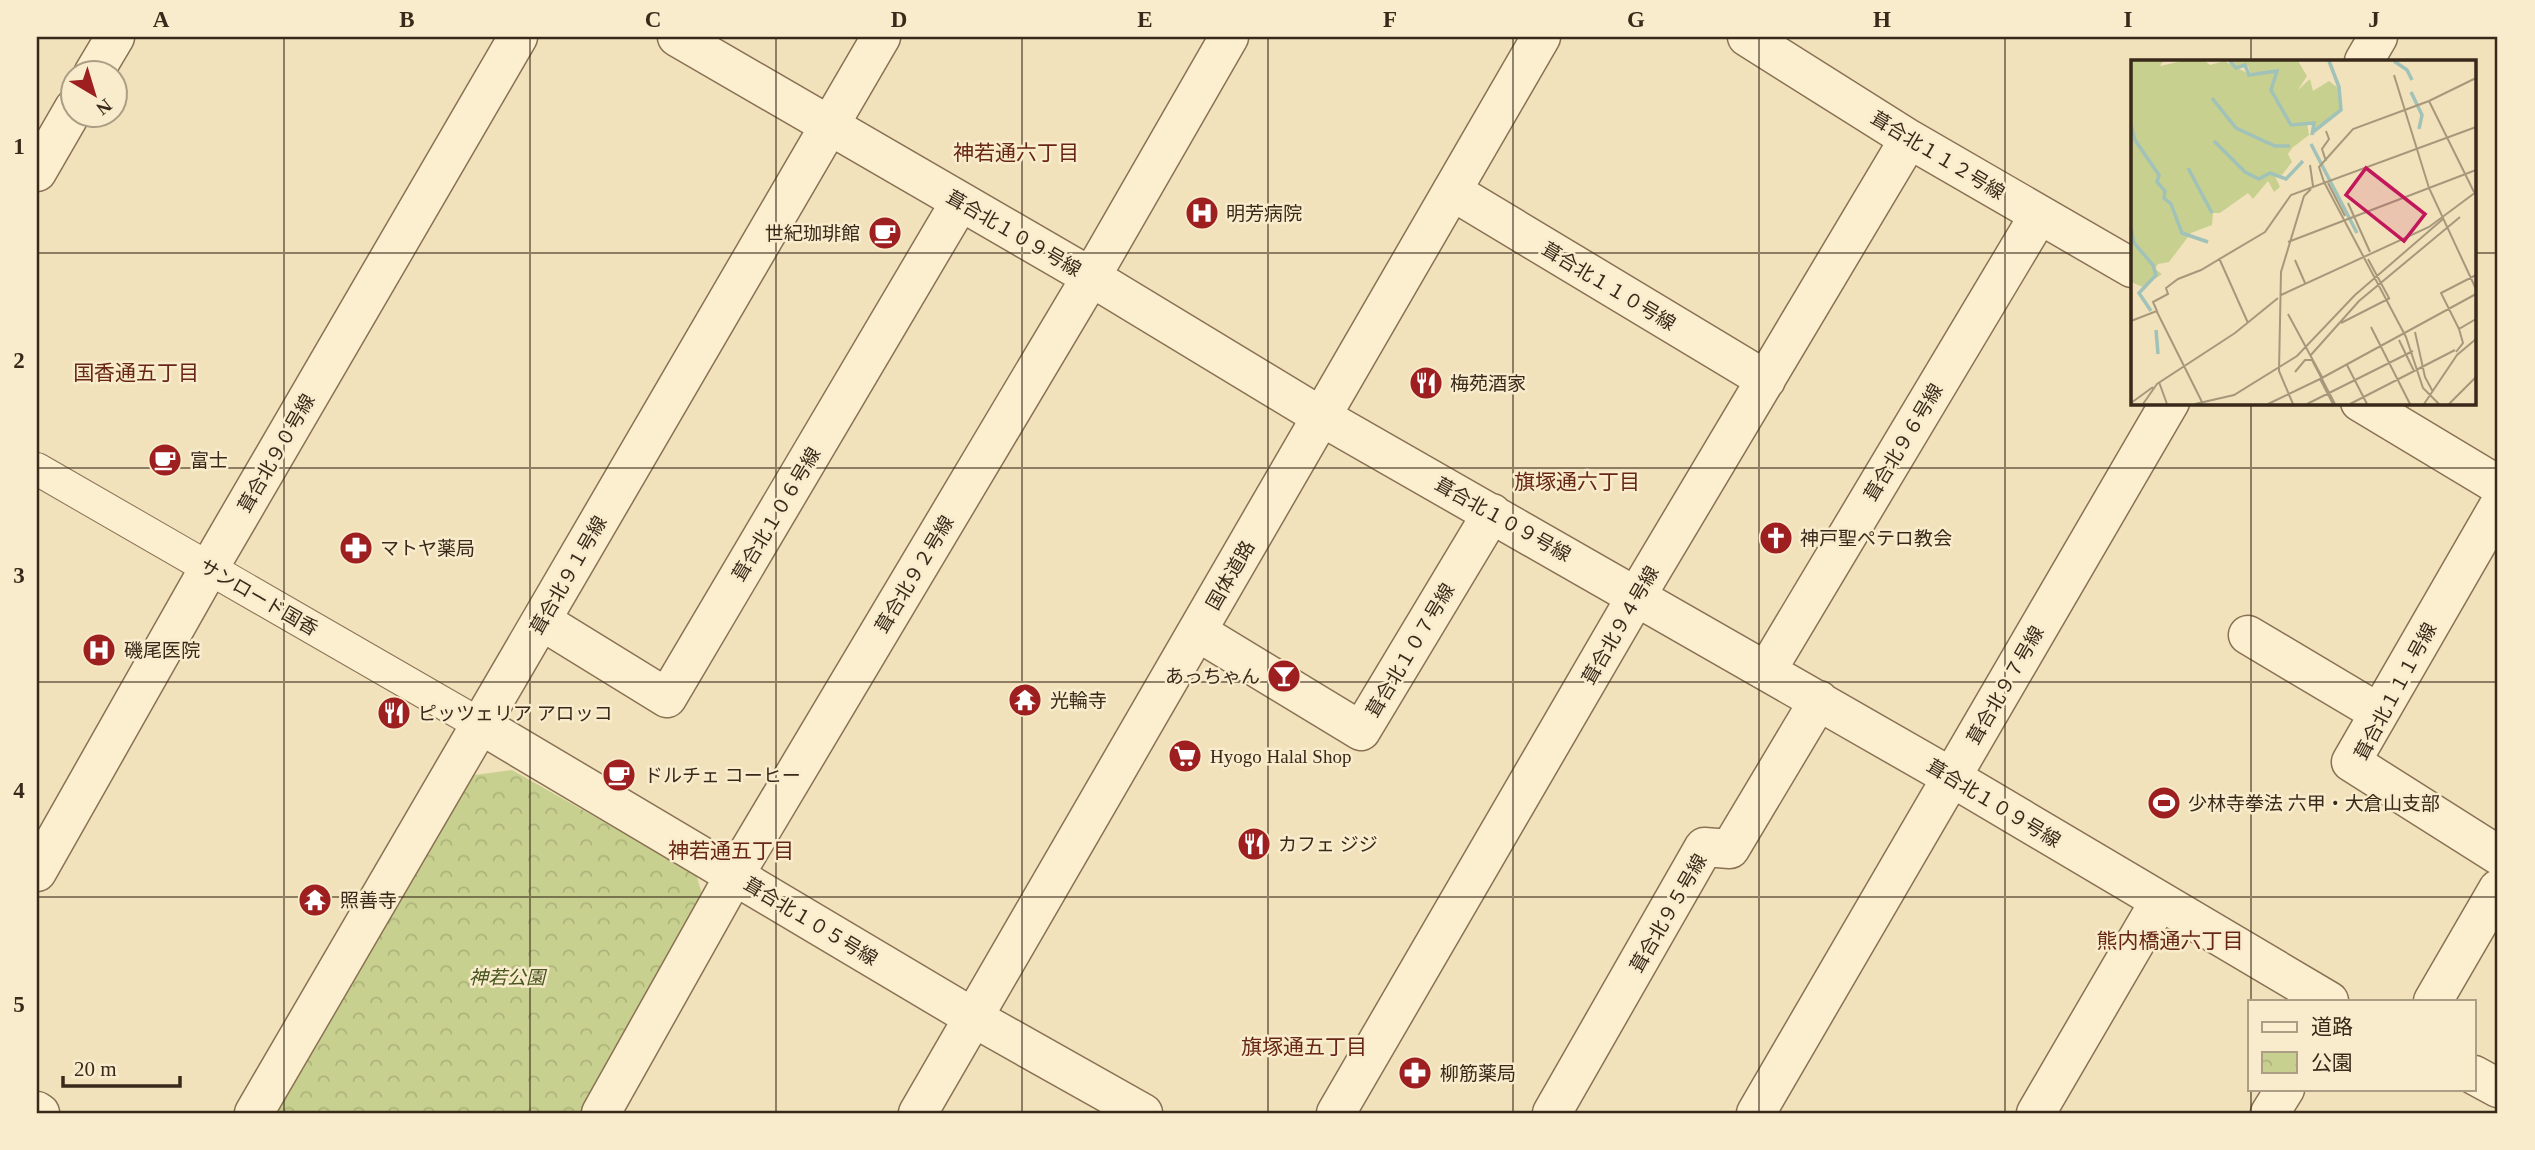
<svg xmlns="http://www.w3.org/2000/svg" width="2535" height="1150" viewBox="0 0 2535 1150" font-family="'Times New Roman','Noto Sans JP',serif">
	<style>
		.park { fill: url(#park-crowns) }
		.lines { fill: none; stroke-linecap: round; stroke-linejoin: round }
		.pedestrian-casing { stroke: #8a7154; stroke-width: 34 }
		.minor-casing { stroke: #8a7154; stroke-width: 41 }
		.tertiary-casing { stroke: #8a7154; stroke-width: 41 }
		.pedestrian { stroke: #fcefd0; stroke-width: 32 }
		.minor { stroke: #fcefd0; stroke-width: 38 }
		.tertiary { stroke: #fcefd0; stroke-width: 38 }
		.grid { fill: none; stroke: #38291a; stroke-width: 2; stroke-opacity: 0.55 }
		.labels { text-anchor: middle; stroke-width: 5; stroke-linejoin: round; paint-order: stroke }
		.street-label { font-size: 19px; fill: #38291a; stroke: #f8eccc }
		.poi-label { font-size: 19px; fill: #38291a; stroke: #f8eccc; text-anchor: start }
		.park-label { font-size: 19px; font-style: italic; fill: #48561f; stroke: #f8eccc }
		.neighbourhood-label { font-size: 21px; fill: #682716; stroke: #f8eccc }
		.inset-river { fill: none; stroke: #a0c2b8; stroke-width: 3.5 }
		.inset-road { fill: none; stroke: #a7987b; stroke-width: 2 }
		.view { fill: #c2185b; fill-opacity: 0.15; stroke: #c2185b; stroke-width: 3.5 }
		.inset-edge { fill: none; stroke: #38291a; stroke-width: 3.5 }
		.neatline { fill: none; stroke: #38291a; stroke-width: 2.5 }
		.grid-label { font-size: 23px; text-anchor: middle; font-weight: bold; fill: #38291a }
	</style>
	<defs>
		<pattern id="park-crowns" width="20" height="18" patternUnits="userSpaceOnUse" patternTransform="scale(1.75)"><rect width="20" height="18" fill="#c8d08f"/><path d="M2 6a3 3 0 1 1 6 0M12 15a3 3 0 1 1 6 0" fill="none" stroke="#adb37b"/></pattern>
	</defs>
	<rect width="100%" height="100%" fill="#f1e2bc"/>
	<path class="park" d="M512 770 696 874 702 894 581 1113H277L474 775Z"/>
	<g class="lines">
		<defs>
			<path id="pedestrian" d="M37 469 481 725"/>
			<path id="minor" d="M677 37 1091 277 1322 417 1951 777 2329 1001
				M1747 37 1909 139 2132 268
				M2364 61 2378 37
				M1452 191 1766 380
				M2360 402 2498 485
				M2498 507 2351 762 2498 855
				M542 621 667 698 960 202
				M1198 632 1361 731 1492 513
				M2248 635 2379 713
				M1767 670 2039 215
				M481 725 974 1018 1143 1113
				M37 872 209 568 518 37
				M2433 1001 2498 889
				M2474 1075 2498 1088
				M37 1111 40 1113
				M254 1113 881 37
				M601 1113 734 876 1091 277 1229 37
				M1336 1113 1637 595 1909 139
				M1552 1113 1704 847 1730 849 1819 700
				M1756 1113 2170 402
				M2036 1113 2159 902
				M2270 1113 2285 1089"/>
			<path id="tertiary" d="M93 74 115 37
				M37 172 74 108
				M918 1113 1541 37"/>
		</defs>
		<use href="#pedestrian" class="pedestrian-casing"/>
		<use href="#minor" class="minor-casing"/>
		<use href="#tertiary" class="tertiary-casing"/>
		<use href="#pedestrian" class="pedestrian"/>
		<use href="#minor" class="minor"/>
		<use href="#tertiary" class="tertiary"/>
	</g>
	<path class="grid" d="M284 37V1113M530 37V1113M776 37V1113M1022 37V1113M1268 37V1113M1513 37V1113M1759 37V1113M2005 37V1113M2251 37V61M37 253H2132M2474 253H2498M2251 402V1001M37 468H2498M37 682H2498M37 897H2498M2251 1089V1113"/>
	<defs>
		<symbol id="hospital-disc" viewBox="-11 -11 22 22"><circle r="9.5" fill="#9e1f20" stroke="#f8eccc"/><path d="M-5-5h3v3.5h4V-5h3V5h-3V1.5h-4V5h-3Z" fill="#fff"/></symbol>
		<symbol id="cafe-disc" viewBox="-11 -11 22 22"><circle r="9.5" fill="#9e1f20" stroke="#f8eccc"/><path d="M-5.5-4.5H6V0H3Q3 3.5 0 3.5H-2.5Q-5.5 3.5-5.5 0ZM3-3.2v2h1.7v-2ZM-6 4.5H4V6H-6Z" fill="#fff"/></symbol>
		<symbol id="restaurant-disc" viewBox="-11 -11 22 22"><circle r="9.5" fill="#9e1f20" stroke="#f8eccc"/><path d="M-5-6h1v4h1v-4h1v4h1v-4h1v5L-1.5 .5V6h-2V.5L-5-1ZM5-6V6H3V1.5H1.5Q1.5-4 5-6Z" fill="#fff"/></symbol>
		<symbol id="church-disc" viewBox="-11 -11 22 22"><circle r="9.5" fill="#9e1f20" stroke="#f8eccc"/><path d="M-1.2-6h2.4v3.5h3.3v2.4h-3.3V6h-2.4V-.1h-3.3v-2.4h3.3Z" fill="#fff"/></symbol>
		<symbol id="pharmacy-disc" viewBox="-11 -11 22 22"><circle r="9.5" fill="#9e1f20" stroke="#f8eccc"/><path d="M-2-6h4v4h4v4h-4v4h-4v-4h-4v-4h4Z" fill="#fff"/></symbol>
		<symbol id="bar-disc" viewBox="-11 -11 22 22"><circle r="9.5" fill="#9e1f20" stroke="#f8eccc"/><path d="M-6-5H6L.8 .8V4.5H3.5V6h-7V4.5H-.8V.8Z" fill="#fff"/></symbol>
		<symbol id="temple-disc" viewBox="-11 -11 22 22"><circle r="9.5" fill="#9e1f20" stroke="#f8eccc"/><path d="M0-6L5-2H3V0L6.5 2.5H4V6H1.5V3h-3V6H-4V2.5H-6.5L-3 0V-2H-5Z" fill="#fff"/></symbol>
		<symbol id="supermarket-disc" viewBox="-11 -11 22 22"><circle r="9.5" fill="#9e1f20" stroke="#f8eccc"/><path d="M-6-5.5h2.5l.6 2H6L4.5 2H-2.5L-4.4-4H-6ZM-1.5 3.2a1.3 1.3 0 1 0 .1 0ZM3 3.2a1.3 1.3 0 1 0 .1 0Z" fill="#fff"/></symbol>
		<symbol id="stadium-disc" viewBox="-11 -11 22 22"><circle r="9.5" fill="#9e1f20" stroke="#f8eccc"/><path d="M0-5a6.5 5 0 1 0 0 10a6.5 5 0 1 0 0-10ZM-3.5-1.8h7v3.6h-7Z" fill="#fff"/></symbol>
	</defs>
	<g fill-rule="evenodd">
		<use href="#hospital-disc" x="1183" y="194" width="38" height="38"/>
		<use href="#cafe-disc" x="866" y="214" width="38" height="38"/>
		<use href="#restaurant-disc" x="1407" y="364" width="38" height="38"/>
		<use href="#cafe-disc" x="146" y="441" width="38" height="38"/>
		<use href="#church-disc" x="1757" y="519" width="38" height="38"/>
		<use href="#pharmacy-disc" x="337" y="529" width="38" height="38"/>
		<use href="#hospital-disc" x="80" y="631" width="38" height="38"/>
		<use href="#bar-disc" x="1265" y="657" width="38" height="38"/>
		<use href="#temple-disc" x="1006" y="681" width="38" height="38"/>
		<use href="#restaurant-disc" x="375" y="694" width="38" height="38"/>
		<use href="#supermarket-disc" x="1166" y="737" width="38" height="38"/>
		<use href="#cafe-disc" x="600" y="756" width="38" height="38"/>
		<use href="#stadium-disc" x="2145" y="784" width="38" height="38"/>
		<use href="#restaurant-disc" x="1235" y="825" width="38" height="38"/>
		<use href="#temple-disc" x="296" y="881" width="38" height="38"/>
		<use href="#pharmacy-disc" x="1396" y="1054" width="38" height="38"/>
	</g>
	<g class="labels">
		<g class="street-label">
			<text transform="translate(1938 155) rotate(31)" y="7">葺合北１１２号線</text>
			<text transform="translate(1014 233) rotate(30)" y="7">葺合北１０９号線</text>
			<text transform="translate(1609 286) rotate(31)" y="7">葺合北１１０号線</text>
			<text transform="translate(1903 442) rotate(-59)" y="7">葺合北９６号線</text>
			<text transform="translate(276 453) rotate(-60)" y="7">葺合北９０号線</text>
			<text transform="translate(776 514) rotate(-59)" y="7">葺合北１０６号線</text>
			<text transform="translate(1503 519) rotate(29)" y="7">葺合北１０９号線</text>
			<text transform="translate(914 574) rotate(-59)" y="7">葺合北９２号線</text>
			<text transform="translate(568 575) rotate(-60)" y="7">葺合北９１号線</text>
			<text transform="translate(1230 575) rotate(-60)" y="7">国体道路</text>
			<text transform="translate(259 597) rotate(30)" y="7">サンロード国香</text>
			<text transform="translate(1620 625) rotate(-60)" y="7">葺合北９４号線</text>
			<text transform="translate(1410 650) rotate(-59)" y="7">葺合北１０７号線</text>
			<text transform="translate(2005 685) rotate(-60)" y="7">葺合北９７号線</text>
			<text transform="translate(2395 691) rotate(-62)" y="7">葺合北１１１号線</text>
			<text transform="translate(1994 803) rotate(31)" y="7">葺合北１０９号線</text>
			<text transform="translate(1668 913) rotate(-60)" y="7">葺合北９５号線</text>
			<text transform="translate(811 921) rotate(31)" y="7">葺合北１０５号線</text>
		</g>
		<g class="poi-label">
			<text x="1226" y="220">明芳病院</text>
			<text x="860" y="240" text-anchor="end">世紀珈琲館</text>
			<text x="1450" y="390">梅苑酒家</text>
			<text x="190" y="467">富士</text>
			<text x="1800" y="545">神戸聖ぺテロ教会</text>
			<text x="380" y="555">マトヤ薬局</text>
			<text x="124" y="657">磯尾医院</text>
			<text x="1260" y="683" text-anchor="end">あっちゃん</text>
			<text x="1050" y="707">光輪寺</text>
			<text x="418" y="720">ピッツェリア アロッコ</text>
			<text x="1210" y="763">Hyogo Halal Shop</text>
			<text x="644" y="782">ドルチェ コーヒー</text>
			<text x="2188" y="810">少林寺拳法 六甲・大倉山支部</text>
			<text x="1278" y="851">カフェ ジジ</text>
			<text x="340" y="907">照善寺</text>
			<text x="1440" y="1080">柳筋薬局</text>
		</g>
		<g class="park-label">
			<text x="507" y="984">神若公園</text>
		</g>
		<g class="neighbourhood-label">
			<text x="1016" y="160">神若通六丁目</text>
			<text x="136" y="380">国香通五丁目</text>
			<text x="1577" y="489">旗塚通六丁目</text>
			<text x="731" y="858">神若通五丁目</text>
			<text x="2170" y="948">熊内橋通六丁目</text>
			<text x="1304" y="1054">旗塚通五丁目</text>
		</g>
	</g>
	<g transform="translate(2131 60)">
		<rect width="345" height="345" fill="#f1e2bc"/>
		<path d="M0 1H32L29 6 51 1H74L79 5 93 1 120 15 117 6 107 7 101 1H167L176 16 167 30 179 19 182 31 198 21 207 28 210 51 179 76 182 65 176 63 178 75 161 88 157 94 161 102 151 115 143 114 149 127 143 132 137 121 122 139 117 133 89 153H82L81 165 60 173 38 202 27 204 24 209 31 214 12 227 0 222Z" fill="#c8d08f"/>
		<path class="inset-river" d="M99 1 105 8 114 5 118 15 146 11 140 30 160 65 183 63 181 75M263 1 276 10 281 20M280 32 291 55 288 69M81 38 105 68 144 86H159M0 65 4 80 28 115 26 122 34 131 33 138 40 144 51 173 77 182M182 72 210 50 208 27 198 1M83 81 114 112 128 119 139 113 155 119 172 101M180 84 226 173M57 108 81 153M0 167 3 183 22 205 25 215 8 233 20 251M25 270 27 294"/>
		<path class="inset-road" d="M263 15 298 128 345 229M298 41 343 132M195 101 191 89 198 79 195 71M179 105 182 126M193 122 275 277 292 328 308 344M193 122 188 107 222 69 298 41 345 18M197 123 214 156M217 143 239 192M157 182 345 110M88 198 117 263M237 199 258 238M164 200 174 223M150 235 298 167 345 132M26 252 72 344M157 254 191 317M0 261 26 251 22 242 37 234 35 228 47 219 70 210 134 172 160 135 345 67M210 263 259 238M240 267 279 344M328 269 310 233 345 215M284 272 294 317 302 332M268 280 283 311M325 292 332 283 328 269 345 259M179 296 228 241 329 157M216 305 236 344M164 312 174 300H181L204 344M28 322 36 344M0 343 22 327M12 344 26 324 104 273 147 238M64 344 103 335 166 296 224 235 312 159M137 344 189 319M162 344 148 311 150 212 173 136 180 129M176 344 282 291M202 344 189 319 345 234M219 344 324 290M293 344 326 295 345 279M318 344 345 317"/>
		<path class="view" d="M235 108 294 154 273 181 215 135Z"/>
		<rect width="345" height="345" class="inset-edge"/>
	</g>
	<rect width="2535" height="1150" fill="none" stroke="#f8eccc" stroke-width="77"/>
	<rect x="2248" y="1000" width="228" height="91" fill="#f8eccc" stroke="#ab9e85" stroke-width="2"/>
	<rect x="2262" y="1022" width="35" height="10" fill="#fcefd0" stroke="#ab9e85" stroke-width="2"/>
	<text x="2311" y="1034" font-size="21" fill="#38291a">道路</text>
	<rect x="2262" y="1052" width="35" height="21" fill="url(#park-crowns)" stroke="#ab9e85" stroke-width="2"/>
	<text x="2311" y="1070" font-size="21" fill="#38291a">公園</text>
	<g transform="translate(94 94) rotate(142)"><circle r="33" fill="#f8eccc" stroke="#ab9e85" stroke-width="2"/>
	<path d="M0-5L12 26L0 18L-12 26Z" fill="#9e1f20"/>
	<text y="-10" font-size="19" font-weight="bold" text-anchor="middle" fill="#38291a">N</text>
	</g>
	<path d="M63 1076v10h117v-10" fill="none" stroke="#38291a" stroke-width="3.5"/>
	<text x="74" y="1076" font-size="21" fill="#38291a" stroke="#f8eccc" stroke-width="5" paint-order="stroke">20 m</text>
	<rect x="38" y="38" width="2458" height="1074" class="neatline"/>
	<g class="grid-label">
		<text x="161" y="27">A</text>
		<text x="407" y="27">B</text>
		<text x="653" y="27">C</text>
		<text x="899" y="27">D</text>
		<text x="1145" y="27">E</text>
		<text x="1390" y="27">F</text>
		<text x="1636" y="27">G</text>
		<text x="1882" y="27">H</text>
		<text x="2128" y="27">I</text>
		<text x="2374" y="27">J</text>
		<text x="19" y="154">1</text>
		<text x="19" y="368">2</text>
		<text x="19" y="583">3</text>
		<text x="19" y="798">4</text>
		<text x="19" y="1012">5</text>
	</g>
</svg>
